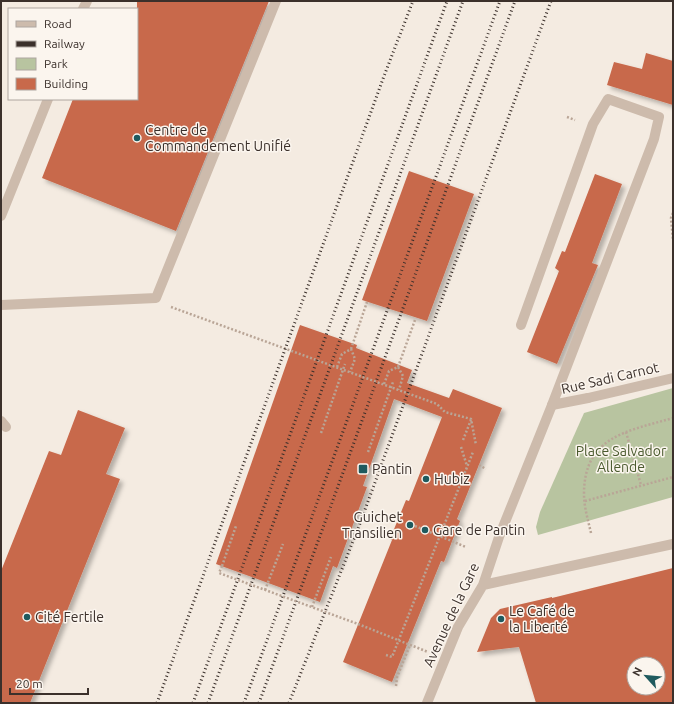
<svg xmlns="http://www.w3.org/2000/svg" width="674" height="704" viewBox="0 0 674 704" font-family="Ubuntu,sans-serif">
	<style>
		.green { fill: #b8c4a0 }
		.building { fill: #c8694b; fill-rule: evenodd; filter: url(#shadow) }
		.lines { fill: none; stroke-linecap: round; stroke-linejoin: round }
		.path { stroke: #b9a596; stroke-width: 2.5; stroke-dasharray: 2 2; stroke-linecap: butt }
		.service { stroke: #cdbbac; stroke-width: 10 }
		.pedestrian { stroke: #cdbbac; stroke-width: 10 }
		.minor { stroke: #cdbbac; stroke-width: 10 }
		.rail { stroke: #3b302b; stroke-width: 3; stroke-dasharray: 1 3; stroke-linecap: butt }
		.path-bridge { stroke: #b9a596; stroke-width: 2.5; stroke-dasharray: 2 2; stroke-linecap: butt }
		.poi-dot { fill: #1f5a5e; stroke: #fbf5ee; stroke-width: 1.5 }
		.labels { text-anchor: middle; stroke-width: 3; stroke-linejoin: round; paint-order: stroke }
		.poi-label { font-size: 14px; fill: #3b302b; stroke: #fbf5ee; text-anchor: start }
		.street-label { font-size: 14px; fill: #3b302b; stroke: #fbf5ee }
		.park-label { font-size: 14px; fill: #4a5a2e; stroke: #fbf5ee }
	</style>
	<defs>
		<filter id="shadow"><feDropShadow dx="3.5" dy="3.5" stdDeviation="2" flood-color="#0004"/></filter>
	</defs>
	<rect width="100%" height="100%" fill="#f4ebe1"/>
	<path class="green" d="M673 388V497L538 535 536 527 540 512 584 413Z"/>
	<path class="building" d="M137 1H269L176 231 42 178 73 99H137Z
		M646 53 673 61V105L607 85 614 62 642 69Z
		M409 171 474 194 427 321 362 300Z
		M595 174 622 184 592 263 598 265 557 364 527 352 559 271 555 268 562 251 565 252Z
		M300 325 357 345 356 348 412 370 407 383 449 398 453 389 502 408 457 519 460 521 444 562 441 561 392 682 343 662 392 540 390 539 406 500 409 501 442 417 394 399 363 486 367 487 337 568 333 566 320 602 216 564Z
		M78 410 125 428 106 474 120 479 30 703H1V571L49 451 61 455Z
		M673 568V703H536L519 647 477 652 491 618 500 609 552 597V598ZM634 664H658V688H634Z"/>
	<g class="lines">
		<path class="path" d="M567 117 575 120
			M673 213 671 218 673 240
			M171 307 437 404 445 412 471 419 476 445
			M351 349 367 302
			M337 367 342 354 351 349 355 359 350 372
			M398 367 415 320
			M384 384 389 371 398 367 403 376 399 390
			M626 432 641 485
			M321 433 345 364
			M463 440 471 420
			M461 447 467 466
			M368 452 393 382
			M479 465 486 469
			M585 501 673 477
			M415 526 466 547
			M591 533C588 520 584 507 584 494 584 436 628 431 673 418
			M222 566 236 526
			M265 590 283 544
			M312 607 331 557
			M358 624 428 652
			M386 655 392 657 473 452
			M396 686 397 677 410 645"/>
		<path class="service" d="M83 9 87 1
			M1 216 48 99
			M1 305 156 298 276 1
			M521 325 593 124 608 99 659 117 654 139 552 405
			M552 405 588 398
			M1 421 6 427"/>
		<path class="pedestrian" d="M588 398 673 378"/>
		<path class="minor" d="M483 585 673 544
			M427 703 458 627 483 585 499 537 552 405"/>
		<path class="rail" d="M157 703 384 76 413 1
			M193 703 447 1
			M208 703 463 1
			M244 703 500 1
			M259 703 515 1
			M289 703 359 526 551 1"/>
		<path class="path-bridge" d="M222 566 219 573 358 624"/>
	</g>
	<g class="poi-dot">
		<circle cx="137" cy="138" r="4"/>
		<rect x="358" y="464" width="10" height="10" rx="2"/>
		<circle cx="426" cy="479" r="4"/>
		<circle cx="410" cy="525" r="4"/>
		<circle cx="425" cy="530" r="4"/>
		<circle cx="27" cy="617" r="4"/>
		<circle cx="501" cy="619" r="4"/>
	</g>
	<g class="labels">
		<g class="poi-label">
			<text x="145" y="135">Centre de<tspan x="145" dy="16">Commandement Unifié</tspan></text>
			<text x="372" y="474">Pantin</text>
			<text x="434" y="484">Hubiz</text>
			<text x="402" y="522" text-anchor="end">Guichet<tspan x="402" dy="16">Transilien</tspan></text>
			<text x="433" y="535">Gare de Pantin</text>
			<text x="509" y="616">Le Café de<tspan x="509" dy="16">la Liberté</tspan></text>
			<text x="35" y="622">Cité Fertile</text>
		</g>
		<g class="street-label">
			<text transform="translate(610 378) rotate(-13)" y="5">Rue Sadi Carnot</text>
			<text transform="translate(451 615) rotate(-65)" y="5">Avenue de la Gare</text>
		</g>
		<g class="park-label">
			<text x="621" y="456">Place Salvador<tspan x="621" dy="16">Allende</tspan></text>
		</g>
	</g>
	<rect width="674" height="704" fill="none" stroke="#3b302b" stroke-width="4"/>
	<rect x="8" y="8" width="130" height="92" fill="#fbf5ee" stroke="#aea6a0"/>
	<rect x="16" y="21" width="20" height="6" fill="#cdbbac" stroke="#aea6a0"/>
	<text x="44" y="28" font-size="12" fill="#3b302b">Road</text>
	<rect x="16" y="41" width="20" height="6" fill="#3b302b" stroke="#aea6a0"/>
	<text x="44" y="48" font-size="12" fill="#3b302b">Railway</text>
	<rect x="16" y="58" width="20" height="12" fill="#b8c4a0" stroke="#aea6a0"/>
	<text x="44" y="68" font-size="12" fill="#3b302b">Park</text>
	<rect x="16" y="78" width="20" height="12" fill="#c8694b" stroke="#aea6a0"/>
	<text x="44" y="88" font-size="12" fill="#3b302b">Building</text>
	<g transform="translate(646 676) rotate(297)"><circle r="19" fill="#fbf5ee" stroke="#aea6a0"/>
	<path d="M0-3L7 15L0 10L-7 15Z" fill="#1f5a5e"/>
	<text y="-6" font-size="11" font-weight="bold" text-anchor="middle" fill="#3b302b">N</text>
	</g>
	<path d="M10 688v6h78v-6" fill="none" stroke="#3b302b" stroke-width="2"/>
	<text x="16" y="688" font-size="12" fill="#3b302b" stroke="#fbf5ee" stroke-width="3" paint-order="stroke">20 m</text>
</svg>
